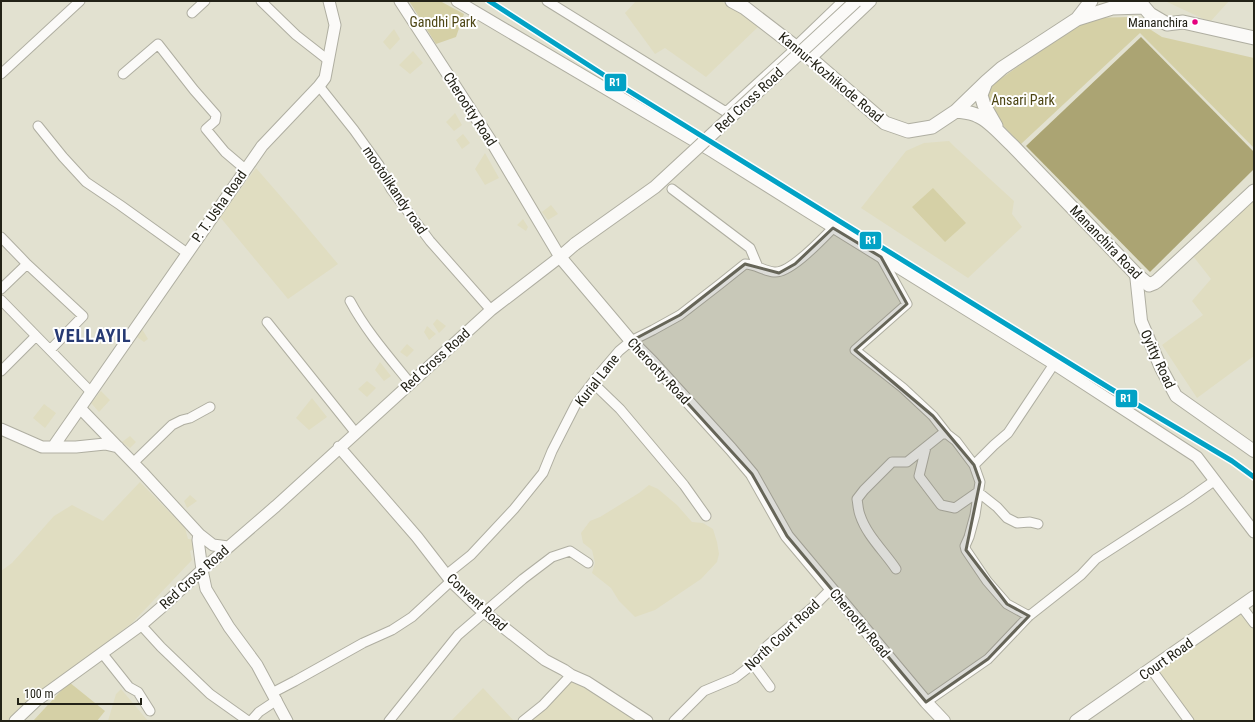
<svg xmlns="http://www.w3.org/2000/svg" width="1255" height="722" viewBox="0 0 1255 722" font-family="'Roboto Condensed',sans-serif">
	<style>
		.built { fill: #e0ddc1 }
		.green { fill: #d5d0a6 }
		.water { fill: #aba473 }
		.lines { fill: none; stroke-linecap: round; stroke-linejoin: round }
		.minor-casing { stroke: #afaea1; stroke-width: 11 }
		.tertiary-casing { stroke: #afaea1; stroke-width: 13 }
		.secondary-casing { stroke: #afaea1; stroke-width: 14 }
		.primary-casing { stroke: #afaea1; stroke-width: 15 }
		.minor { stroke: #fbfaf8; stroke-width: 9 }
		.tertiary { stroke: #fbfaf8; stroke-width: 11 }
		.secondary { stroke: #fbfaf8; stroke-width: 12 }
		.primary { stroke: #fbfaf8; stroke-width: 13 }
		.rail { stroke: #c8c8c4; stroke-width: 2.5; stroke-dasharray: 5 5; stroke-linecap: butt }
		.secondary-bridge-casing { stroke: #afaea1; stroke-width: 14; stroke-linecap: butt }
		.secondary-bridge { stroke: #fbfaf8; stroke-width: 12 }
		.rail-1-casing { stroke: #fff; stroke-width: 8 }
		.rail-1 { stroke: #02a2c5; stroke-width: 5 }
		.marked { fill: #666558; fill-opacity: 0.2; stroke: #666558; stroke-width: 3; stroke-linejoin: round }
		.bus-dot { fill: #e5007d; stroke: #fff; stroke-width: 1.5 }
		.labels { text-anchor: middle; stroke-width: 4; stroke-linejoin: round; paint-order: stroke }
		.bus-label { font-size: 13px; fill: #232217; stroke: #fff; text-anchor: end }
		.park-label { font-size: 14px; fill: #4d4614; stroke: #fff }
		.street-label { font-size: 14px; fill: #232217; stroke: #fff }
		.district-label { font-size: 18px; font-weight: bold; letter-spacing: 1px; fill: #273a73; stroke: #fff }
		.line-badge { stroke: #fff; stroke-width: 1.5 }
		.badge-label { font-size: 11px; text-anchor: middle; font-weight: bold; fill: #fff }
	</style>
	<rect width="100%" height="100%" fill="#e2e1d0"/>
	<path class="built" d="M636 1H719L725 3 760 25 706 77 665 48 655 54 625 13Z
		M1165 1H1229L1210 22Z
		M394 29 400 39 390 50 383 42Z
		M413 51 423 63 410 74 399 65Z
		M455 113 462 125 454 131 446 122Z
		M463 134 470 143 462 149 456 140Z
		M949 141 956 148 1014 201 1012 214 1022 227 968 278 861 208 906 151 924 143Z
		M485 153 499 178 485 185 475 169Z
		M256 168 296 214 338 264 288 299 220 217Z
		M1254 198V356L1197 398 1162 345 1203 315 1192 301 1211 279 1193 256Z
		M551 205 558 214 548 220 542 212Z
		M523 219 528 227 526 231 517 225Z
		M437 319 446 326 439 333 433 324Z
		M427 326 436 334 429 340 424 332Z
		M142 329 148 339 144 342 137 337Z
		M407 344 414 350 407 357 400 352Z
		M380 362 391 376 384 381 375 370Z
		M367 381 376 388 367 397 358 389Z
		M101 391 110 400 99 412 91 403Z
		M312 398 327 417 309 430 296 418Z
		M44 404 56 413 45 428 33 418Z
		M130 436 136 442 130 448 122 442Z
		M140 482 185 528 188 539 198 540 194 549 190 551 192 560 132 623 26 704 8 721H1V571L12 563 54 516 72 505 103 521Z
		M649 485 658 489 677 505 692 522 703 523 713 529 717 542 719 554 717 562 701 579 655 610 635 617 619 601 611 588 592 573 595 563 592 550 583 543 581 533 590 521 600 517 639 493Z
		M190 495 197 501 187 508 184 501Z
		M1243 611 1254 626V721H1195L1159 672Z
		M574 679 641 721H530Z
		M483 688 514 721H451Z
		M121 689 148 721H108L116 694Z"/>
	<path class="green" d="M409 1H440L464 14 456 37 436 44Z
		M1131 17 1162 37 1254 58V148L1140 33 1021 144 993 115 987 105 989 87 1087 18Z
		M933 188 966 223 945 242 912 207Z
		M69 682 105 711 97 721H33Z"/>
	<path class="water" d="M1141 37 1254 152V169L1150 272 1026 146Z"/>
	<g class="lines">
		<defs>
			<path id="minor" d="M261 1 296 35 328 60
				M547 1 726 112 796 48
				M192 13 205 1
				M1 74 80 1
				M123 74 158 44 194 90 216 115 215 121 206 129 225 152 245 169
				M319 86 354 130 379 165 391 189 430 241 491 310
				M38 126 63 157 86 182 120 205 187 253
				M672 189 750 248 758 267
				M1 237 27 264 1 289
				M881 257 907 304 855 350 903 388 933 416 947 434
				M27 264 83 316 50 350
				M1 300 91 392
				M350 301C366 331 389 357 410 383
				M267 322 355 432
				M1 371 36 336
				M593 383 620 409 684 485 706 516
				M926 447 919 476 941 505 955 508 978 492 997 507 1007 518 1017 523 1030 522 1038 524
				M133 463 172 425 182 420 190 418 210 407
				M974 465 994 445 1008 433 1054 364
				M896 569C884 551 867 536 860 515 858 510 858 504 857 499L864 490 892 462H907L942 434H947L956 441 974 465 980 482 975 515 969 537 965 546 966 550 987 581 1007 604 1029 616
				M446 575 471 555 514 509 543 473 552 451 576 404 596 378 619 351 631 341 653 330 680 315 720 284 745 264C755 264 764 271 774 272 790 274 822 239 833 228
				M1242 607 1254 623
				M141 625 161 647 210 694 248 721
				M102 653 129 687 138 692 150 711
				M753 664 770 687
				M1151 669 1189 721
				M272 693 295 681 363 643 392 630 412 617 451 581
				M926 702 988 659 1029 616 1081 575 1096 559 1187 500 1214 481
				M251 721 259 712 277 700
				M389 721 458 635 523 579 552 557 570 551 588 563
				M523 721 543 705 571 675
				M674 721 704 691 735 678 753 664 767 646 813 607 831 589"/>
			<path id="tertiary" d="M457 1 713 152 807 211 1054 364 1197 457 1254 532
				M80 408 142 472 199 534 198 540 202 570 206 589 229 627 257 665 287 721
				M1 429 42 447H76L105 444 118 447
				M53 447 262 146 319 86 325 78 335 25 329 1
				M339 447 417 537 451 581 479 608 545 660 564 670 571 675 587 682 647 721
				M199 534 213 545 228 547
				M15 721 36 701 141 625 163 606 202 570 276 506 491 310 560 257 491 141 400 1"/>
			<path id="secondary" d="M796 48 845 1
				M810 58 870 1
				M575 244 560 257 631 341 652 362 731 449 752 474 787 536 926 702 944 721
				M1136 274 1141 321 1161 368 1176 396 1254 451
				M1076 721 1254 597"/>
			<path id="primary" d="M732 1 745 8 810 58 885 123 908 131 932 127 956 111 986 82 1002 68 1077 19 1112 8 1144 7
				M1139 1 1150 14 1167 24 1183 22 1254 38
				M1077 19 1091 1
				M986 82 981 95 984 105 996 126
				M956 111C963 112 971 112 978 116 990 121 1002 136 1012 145L1136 274 1149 285 1154 283 1157 281 1254 191"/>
		</defs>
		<use href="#minor" class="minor-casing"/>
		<use href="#tertiary" class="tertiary-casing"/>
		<use href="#secondary" class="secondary-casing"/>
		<use href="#primary" class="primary-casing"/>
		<use href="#minor" class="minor"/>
		<use href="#tertiary" class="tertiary"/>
		<use href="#secondary" class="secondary"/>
		<use href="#primary" class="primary"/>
		<path class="rail" d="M1232 461 1254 477"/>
		<defs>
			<path id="secondary-bridge" d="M575 244 655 187 856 1"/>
		</defs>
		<use href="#secondary-bridge" class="secondary-bridge-casing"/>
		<use href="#secondary-bridge" class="secondary-bridge"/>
		<defs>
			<path id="rail-1" d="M489 1 624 88 1111 389 1232 461 1254 477"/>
		</defs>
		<use href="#rail-1" class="rail-1-casing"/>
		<use href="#rail-1" class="rail-1"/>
	</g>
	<path class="marked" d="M833 228 881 257 907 304 855 350 933 416 974 465 980 482 966 550 1007 604 1029 616 988 659 926 702 787 536 752 474 631 341 680 315 745 264 779 273 795 264Z"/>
	<circle class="bus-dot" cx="1195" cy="22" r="3.5"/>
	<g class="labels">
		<g class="bus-label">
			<text x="1188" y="27">Mananchira</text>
		</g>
		<g class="park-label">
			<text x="443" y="27">Gandhi Park</text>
			<text x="1023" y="105">Ansari Park</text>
		</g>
		<g class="street-label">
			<text transform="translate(831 77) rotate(40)" y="5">Kannur-Kozhikode Road</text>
			<text transform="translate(749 100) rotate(-43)" y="5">Red Cross Road</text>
			<text transform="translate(470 109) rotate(57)" y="5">Cherootty Road</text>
			<text transform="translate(395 190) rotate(56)" y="5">mootolikandy road</text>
			<text transform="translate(219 206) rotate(-55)" y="5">P. T. Usha Road</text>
			<text transform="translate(1106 242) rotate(46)" y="5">Mananchira Road</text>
			<text transform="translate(1158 359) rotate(65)" y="5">Oyitty Road</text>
			<text transform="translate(435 360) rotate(-42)" y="5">Red Cross Road</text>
			<text transform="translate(659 371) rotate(47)" y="5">Cherootty Road</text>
			<text transform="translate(597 380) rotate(-52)" y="5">Kurial Lane</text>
			<text transform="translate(194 577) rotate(-42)" y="5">Red Cross Road</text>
			<text transform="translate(477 602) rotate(43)" y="5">Convent Road</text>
			<text transform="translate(860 623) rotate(50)" y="5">Cherootty Road</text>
			<text transform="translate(782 635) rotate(-43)" y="5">North Court Road</text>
			<text transform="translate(1166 659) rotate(-35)" y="5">Court Road</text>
		</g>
		<g class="district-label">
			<text x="93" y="342">VELLAYIL</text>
		</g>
	</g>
	<g class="line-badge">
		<rect x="604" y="73" width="23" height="19" rx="4" fill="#02a2c5"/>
		<rect x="859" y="231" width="23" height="19" rx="4" fill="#02a2c5"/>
		<rect x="1115" y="389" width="23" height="19" rx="4" fill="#02a2c5"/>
	</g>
	<g class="badge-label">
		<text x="615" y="86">R1</text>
		<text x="871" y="244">R1</text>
		<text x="1126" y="402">R1</text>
	</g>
	<rect width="1255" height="722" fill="none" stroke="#232217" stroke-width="4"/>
	<path d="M18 698v6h123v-6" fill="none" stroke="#232217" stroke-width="2"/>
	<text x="24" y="698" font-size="12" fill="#232217" stroke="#ffffff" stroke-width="3" paint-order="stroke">100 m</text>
</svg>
